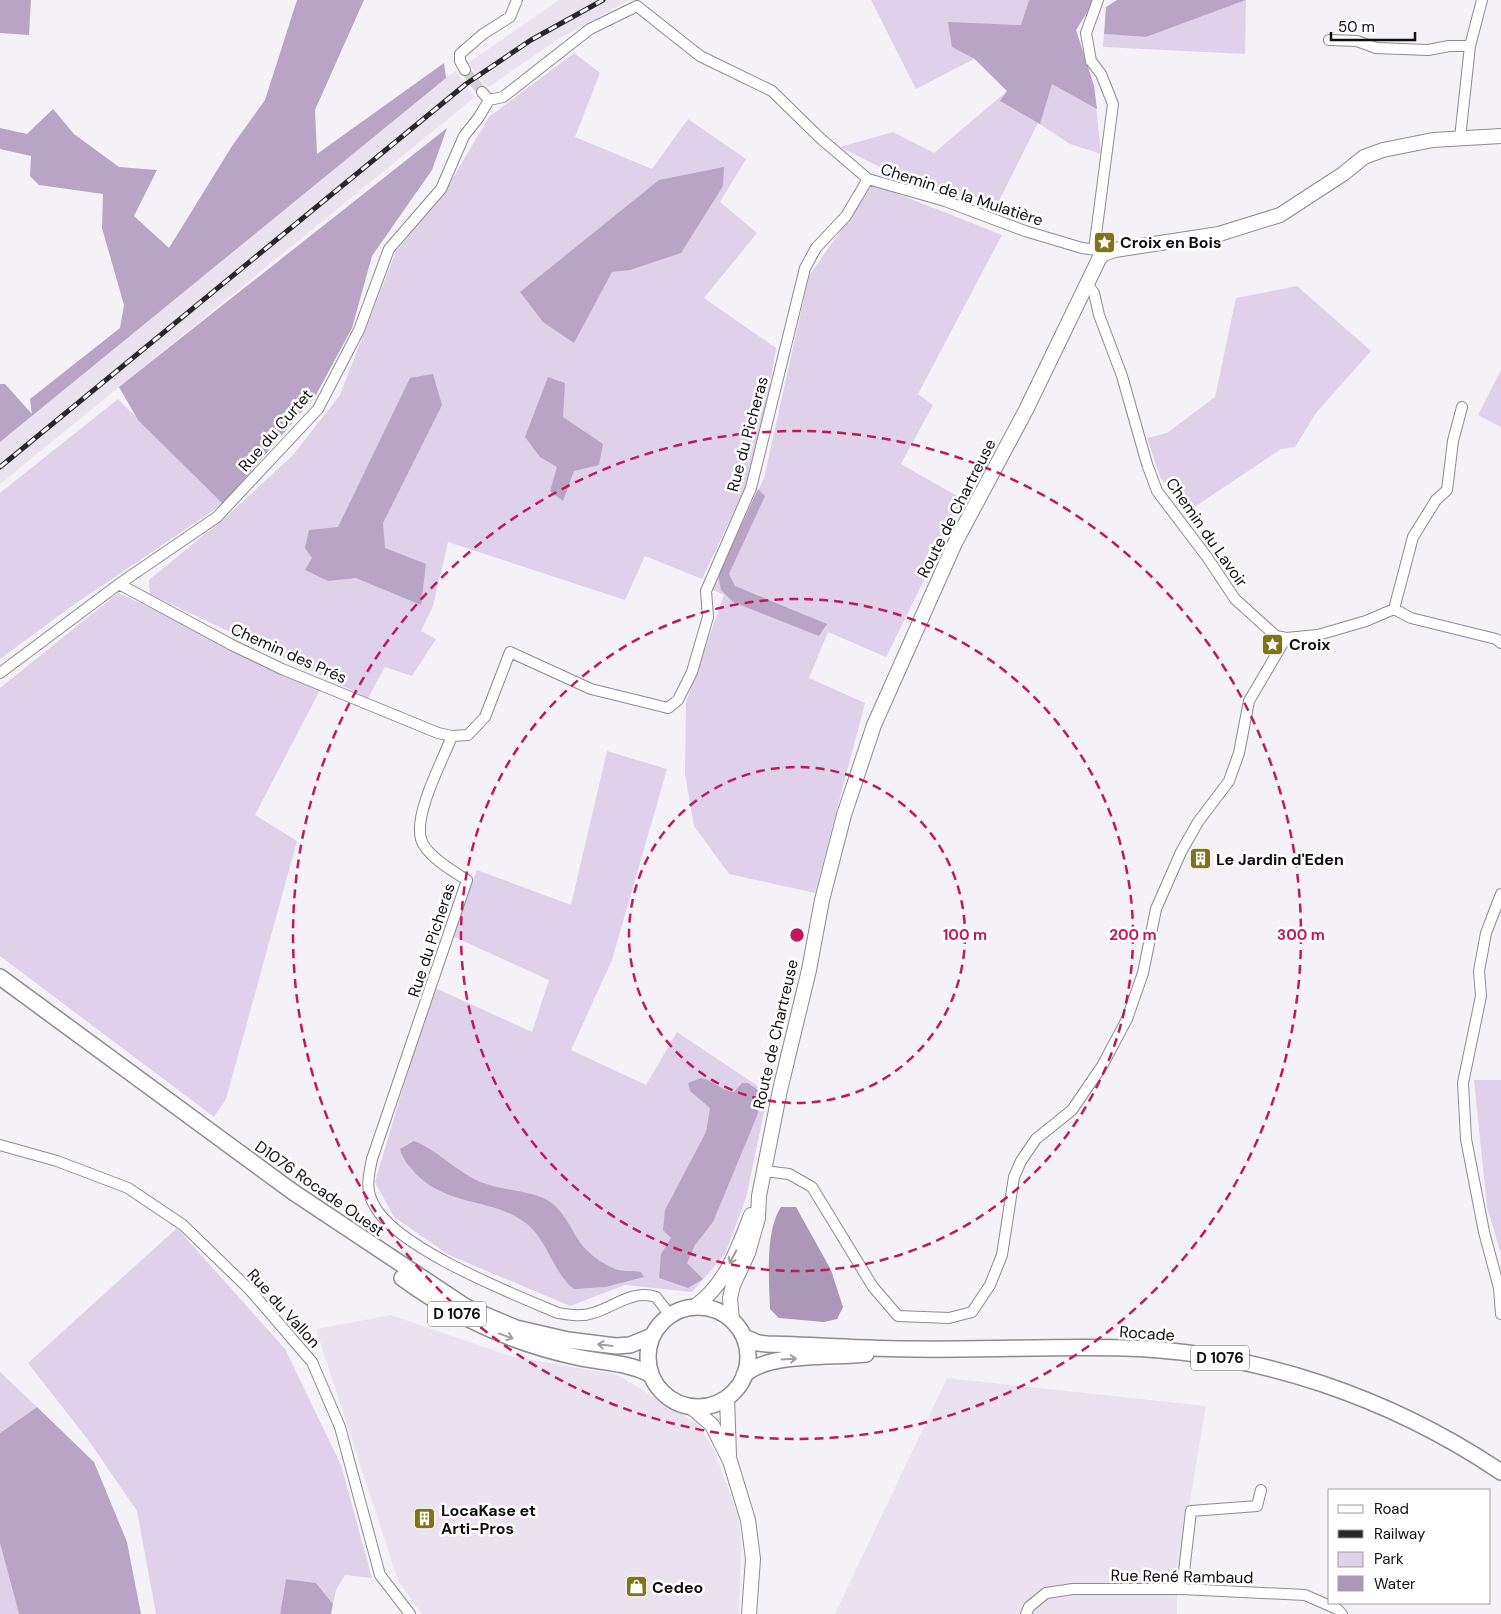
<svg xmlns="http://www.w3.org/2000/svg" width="1501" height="1614" viewBox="0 0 1501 1614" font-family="'DM Sans',sans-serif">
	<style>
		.built { fill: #eae3ef }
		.green { fill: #dfd1e9 }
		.forest { fill: #b8a5c6 }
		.water { fill: #ab97b8 }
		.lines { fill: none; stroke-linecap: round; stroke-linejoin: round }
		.street-tunnel { stroke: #d2d0d4; stroke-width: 10; stroke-dasharray: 10 5; stroke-linecap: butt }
		.street-casing { stroke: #8d8b8f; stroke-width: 12 }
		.secondary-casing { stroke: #8d8b8f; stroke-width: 16 }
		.primary-casing { stroke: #8d8b8f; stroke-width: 18 }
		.street { stroke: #fff; stroke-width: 10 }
		.secondary { stroke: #fff; stroke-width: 14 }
		.primary { stroke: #fff; stroke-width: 15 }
		.rail-casing { stroke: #282729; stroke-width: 5 }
		.rail { stroke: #fff; stroke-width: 3; stroke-dasharray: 9; stroke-linecap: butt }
		.oneway { stroke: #9f9f9f }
		.ring { fill: none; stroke: #c2185b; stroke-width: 2.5; stroke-dasharray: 9 6 }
		.labels { text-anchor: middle; stroke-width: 5; stroke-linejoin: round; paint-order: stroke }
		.shield { fill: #fff; stroke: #575658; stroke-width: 1 }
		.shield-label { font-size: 15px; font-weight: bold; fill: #0f0e10 }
		.street-label { font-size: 16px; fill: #0f0e10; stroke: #fff }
		.poi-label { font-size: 16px; font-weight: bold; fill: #0f0e10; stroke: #fff; text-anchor: start }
		.centre { fill: #c2185b; stroke: #fff; stroke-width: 2.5 }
		.ring-label { font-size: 15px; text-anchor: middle; font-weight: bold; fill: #c2185b; stroke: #fff; stroke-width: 5; stroke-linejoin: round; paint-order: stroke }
	</style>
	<rect width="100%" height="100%" fill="#f5f2f7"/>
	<path class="built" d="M559 0H629L557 40 487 88 468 63Z
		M455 71 475 97 0 484V442L353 150Z
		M391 1315 510 1356 618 1375 698 1424 714 1450 739 1518 741 1549 739 1614H422L398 1581 316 1329Z
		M947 1378 1206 1406 1177 1578V1614H835Z"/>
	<path class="green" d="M871 0H1095L1076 30 1094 86 1101 154 1070 144 1038 123 998 203 904 179 840 147 893 132 934 153 1007 91 974 59 916 89Z
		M1246 0 1245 54 1103 47 1104 34 1146 37Z
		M574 53 600 73 575 137 652 169 688 119 746 159 720 202 757 233 704 298 776 348 757 463 702 579 645 556 625 600 448 542 433 606 421 631 436 639 412 676 385 667 368 698 150 594 149 580 227 516 293 455 340 395 396 251 441 198 489 117Z
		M873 184 1002 235 918 394 933 405 901 464 964 500 886 657 828 632 809 678 865 703 815 893 729 874 694 826 685 774 686 702 724 595 711 589 764 478 809 276Z
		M1297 286 1371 351 1316 413 1295 447 1281 449 1187 512 1160 477 1147 438 1167 433 1215 397 1236 298Z
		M1501 370V427L1478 415Z
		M118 399 223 504 72 606 0 659V493Z
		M118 593 321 688 255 815 297 841 226 1099 214 1117 0 956V688Z
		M607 751 667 769 612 960 571 1050 646 1085 677 1032 768 1093 746 1198 725 1254 692 1292 625 1285 570 1306 449 1255 394 1217 375 1182 433 987 532 1032 549 980 452 936 477 870 571 905Z
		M1474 1080H1501V1254L1487 1207Z
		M177 1228 285 1349 341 1465 372 1578 345 1575 336 1590 333 1604 316 1583 286 1579 280 1614H156L137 1511 89 1441 28 1363Z
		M0 1372 37 1407 0 1433Z
		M0 1543 19 1614H0Z"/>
	<path class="forest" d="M0 0H31L29 35 0 33Z
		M297 0H364L315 110 317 154 444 63 446 78 0 442V384H5L32 414 30 399 120 328 124 305 102 228 103 194 39 185 30 176 31 156 0 149V128L27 134 53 109 74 134 119 167 157 170 134 216 169 248 232 146 265 100Z
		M1029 0H1095L1076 30 1094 86 1097 109 1052 84 1040 124 1000 101 1007 91 975 59 952 47 948 22 1021 25Z
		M1117 0H1246L1146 37 1104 34 1106 7Z
		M447 128 432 170 372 256 352 328 316 395 223 504 138 420 119 387Z
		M724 167 723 186 681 253 630 270 612 272 574 343 543 322 520 292 659 180Z
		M433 374 442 405 383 523 385 548 426 564 421 605 356 578 328 581 305 570 312 558 305 548 309 530 338 527 410 378Z
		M548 377 565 383 563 417 603 444 599 465 574 471 563 501 550 491 557 467 540 457 525 437Z
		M758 489 765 496 729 574 735 586 827 624 819 636 733 602 721 590 718 575Z
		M701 1078C714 1080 721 1091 734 1092L742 1083H748L759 1091 761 1099 757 1116 713 1222 695 1245 687 1263 703 1279 688 1288 659 1278 661 1254 671 1238 663 1230 665 1210 706 1132 710 1108 690 1091 688 1083Z
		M414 1141C440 1151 459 1175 486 1184 506 1191 530 1190 549 1201 563 1210 570 1227 579 1241 587 1253 601 1263 615 1269 624 1272 632 1270 641 1272L644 1277 605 1287 574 1289C553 1273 548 1241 527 1224 495 1198 448 1207 416 1174 409 1166 403 1160 400 1149Z
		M37 1407 94 1462 127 1542 141 1614H19L0 1543V1433Z
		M286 1579 316 1583 333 1604 331 1614H280Z"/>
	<path class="water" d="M781 1207H796L831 1270 843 1307 837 1319 824 1322 779 1318 770 1309C769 1280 765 1231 781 1207Z"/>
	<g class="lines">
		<path class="street-tunnel" d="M465 70 482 92"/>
		<defs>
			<path id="street" d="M1329 40 1357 41 1376 48 1428 50 1449 46H1470
				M465 70 460 61V54L483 34 510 17 517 0
				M482 92 489 100
				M489 100 503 97 590 29 637 6 700 56 772 91 820 138 868 179 945 201 1025 231 1082 248 1097 250 1103 254
				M1460 138 1470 46 1482 0
				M1094 250 1113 104 1101 74 1091 61 1086 33 1098 0
				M1088 285 1094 293 1099 315 1122 376 1147 464 1157 491 1207 557 1235 599 1276 636 1286 638 1318 635 1366 621 1394 609 1411 618 1496 639 1501 643
				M119 584 232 645 282 669 438 733 452 736 468 735 485 717 510 652 591 689 668 708 678 700 692 672 708 617 706 591 751 488 805 268 816 248 846 216 868 179
				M1394 609 1413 537 1436 500 1447 490 1453 441 1462 407
				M0 673 119 584 217 517 318 409 359 330 389 249 441 189 464 136 479 117 489 100
				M452 736C442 762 414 813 421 839 425 855 454 872 467 880L372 1159C369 1174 365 1188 373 1203 393 1247 513 1294 558 1313 570 1315 581 1317 593 1313 614 1307 633 1289 656 1297L670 1315
				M1501 894 1486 933 1479 971 1481 996 1463 1083 1466 1139 1484 1232 1499 1288 1501 1314
				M0 1145 57 1161 128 1188 183 1225 250 1290 312 1362 340 1427 380 1575 410 1614
				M764 1171 789 1174 812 1187 873 1287 898 1316 949 1318 972 1312 990 1285 1002 1255 1014 1177 1021 1161 1036 1139 1072 1110 1102 1066 1127 1019 1143 973 1156 909 1181 852 1198 822 1229 781 1239 753 1249 701 1286 638
				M1182 1589 1191 1511 1257 1506 1261 1490
				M1026 1614 1029 1607 1046 1593 1073 1589H1182L1305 1595 1337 1609 1342 1614"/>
			<path id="secondary" d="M694 1307C725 1286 738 1249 751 1215
				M732 1320 730 1298 733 1285 748 1253 758 1218 759 1196 780 1090 809 970 822 900 844 815 874 725 955 543 1026 410 1099 259 1103 254 1115 250 1219 234 1280 215 1343 174 1364 157 1383 150 1433 140 1501 136
				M727 1397 729 1455
				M691 1407 712 1425 730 1461 748 1520 753 1559 749 1614"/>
			<path id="primary" d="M0 977 293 1192 466 1307 516 1328 568 1340 616 1346 630 1345 652 1336
				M402 1278C454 1316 509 1342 572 1356 600 1363 624 1361 650 1374
				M648 1357a50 50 0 1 1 100 0a50 50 0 1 1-100 0Z
				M744 1337 758 1343 767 1344C816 1345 866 1349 915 1349 985 1350 1055 1346 1125 1348 1259 1352 1391 1398 1501 1472
				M744 1375C769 1352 832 1358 866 1354"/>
		</defs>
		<use href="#street" class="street-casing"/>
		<use href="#secondary" class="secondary-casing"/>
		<use href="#primary" class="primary-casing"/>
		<use href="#street" class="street"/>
		<use href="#secondary" class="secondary"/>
		<use href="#primary" class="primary"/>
		<defs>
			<path id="rail" d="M0 467 466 84 531 40 603 0"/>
		</defs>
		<use href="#rail" class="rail-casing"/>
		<use href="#rail" class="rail"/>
	</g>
	<defs><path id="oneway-shaft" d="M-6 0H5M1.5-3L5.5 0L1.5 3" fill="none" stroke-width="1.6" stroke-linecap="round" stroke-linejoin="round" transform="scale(1.25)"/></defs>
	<g class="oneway">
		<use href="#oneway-shaft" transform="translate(733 1257) rotate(117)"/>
		<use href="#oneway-shaft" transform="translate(506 1336) rotate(20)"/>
		<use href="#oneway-shaft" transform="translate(605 1345) rotate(-173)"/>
		<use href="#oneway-shaft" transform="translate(789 1359) rotate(-3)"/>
	</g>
	<g class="ring">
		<circle cx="797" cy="935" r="168"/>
		<circle cx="797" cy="935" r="336"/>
		<circle cx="797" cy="935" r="504"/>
	</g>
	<defs>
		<symbol id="sight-square" viewBox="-11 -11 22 22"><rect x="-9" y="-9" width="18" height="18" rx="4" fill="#807417" stroke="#fff"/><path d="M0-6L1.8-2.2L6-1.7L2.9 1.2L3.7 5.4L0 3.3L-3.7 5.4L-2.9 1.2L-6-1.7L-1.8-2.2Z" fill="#fff"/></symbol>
		<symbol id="building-square" viewBox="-11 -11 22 22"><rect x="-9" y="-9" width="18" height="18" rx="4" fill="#807417" stroke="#fff"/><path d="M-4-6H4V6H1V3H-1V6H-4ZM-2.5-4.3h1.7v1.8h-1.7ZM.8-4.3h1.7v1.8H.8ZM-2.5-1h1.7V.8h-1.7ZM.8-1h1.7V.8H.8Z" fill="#fff"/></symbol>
		<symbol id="shop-square" viewBox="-11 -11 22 22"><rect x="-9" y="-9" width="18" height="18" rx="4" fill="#807417" stroke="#fff"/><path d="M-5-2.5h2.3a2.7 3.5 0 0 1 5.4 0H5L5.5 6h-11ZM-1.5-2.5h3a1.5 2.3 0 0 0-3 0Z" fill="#fff"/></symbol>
	</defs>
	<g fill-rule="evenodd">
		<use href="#sight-square" x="1092" y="230" width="25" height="25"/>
		<use href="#sight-square" x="1260" y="632" width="25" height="25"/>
		<use href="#building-square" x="1188" y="846" width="25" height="25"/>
		<use href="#building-square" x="412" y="1506" width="25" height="25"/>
		<use href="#shop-square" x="624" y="1574" width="25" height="25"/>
	</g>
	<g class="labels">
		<g class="shield">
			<rect x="428" y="1301.5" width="58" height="25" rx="4"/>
			<rect x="1191" y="1345.5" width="58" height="25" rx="4"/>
		</g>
		<g class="shield-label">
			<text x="457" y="1319">D 1076</text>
			<text x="1220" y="1363">D 1076</text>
		</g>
		<g class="street-label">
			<text transform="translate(962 194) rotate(18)" y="6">Chemin de la Mulatière</text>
			<text transform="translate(275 430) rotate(-49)" y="6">Rue du Curtet</text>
			<text transform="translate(747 434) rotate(-75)" y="6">Rue du Picheras</text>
			<text transform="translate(956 508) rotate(-63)" y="6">Route de Chartreuse</text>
			<text transform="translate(1207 532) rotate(55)" y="6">Chemin du Lavoir</text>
			<text transform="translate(289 653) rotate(24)" y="6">Chemin des Prés</text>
			<text transform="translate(431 940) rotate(-72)" y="6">Rue du Picheras</text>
			<text transform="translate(775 1034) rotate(-77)" y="6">Route de Chartreuse</text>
			<text transform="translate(320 1188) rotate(35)" y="6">D1076 Rocade Ouest</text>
			<text transform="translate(284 1308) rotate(48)" y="6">Rue du Vallon</text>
			<text transform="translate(1147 1333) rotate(4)" y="6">Rocade</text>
			<text transform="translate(1182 1576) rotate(1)" y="6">Rue René Rambaud</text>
		</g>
		<g class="poi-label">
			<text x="1120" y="248">Croix en Bois</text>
			<text x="1289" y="650">Croix</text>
			<text x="1216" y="865">Le Jardin d'Eden</text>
			<text x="441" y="1516">LocaKase et<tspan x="441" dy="18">Arti-Pros</tspan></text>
			<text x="652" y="1593">Cedeo</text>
		</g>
	</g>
	<circle cx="797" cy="935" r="8" class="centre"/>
	<g class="ring-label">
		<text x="965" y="940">100 m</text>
		<text x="1133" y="940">200 m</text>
		<text x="1301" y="940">300 m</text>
	</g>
	<rect x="1328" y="1489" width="162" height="115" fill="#ffffff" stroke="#9f9f9f"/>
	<rect x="1338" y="1505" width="25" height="8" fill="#ffffff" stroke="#9f9f9f"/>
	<text x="1374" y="1514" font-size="15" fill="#0f0e10">Road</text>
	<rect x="1338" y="1530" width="25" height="8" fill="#282729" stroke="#9f9f9f"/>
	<text x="1374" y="1539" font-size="15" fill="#0f0e10">Railway</text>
	<rect x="1338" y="1552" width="25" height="15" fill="#dfd1e9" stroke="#9f9f9f"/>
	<text x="1374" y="1564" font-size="15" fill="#0f0e10">Park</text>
	<rect x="1338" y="1576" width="25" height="15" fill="#ab97b8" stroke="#9f9f9f"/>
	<text x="1374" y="1589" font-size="15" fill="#0f0e10">Water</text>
	<path d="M1331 32v8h84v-8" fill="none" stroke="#0f0e10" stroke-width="2.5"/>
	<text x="1338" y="32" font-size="15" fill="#0f0e10" stroke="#ffffff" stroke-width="4" paint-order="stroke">50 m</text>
</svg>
